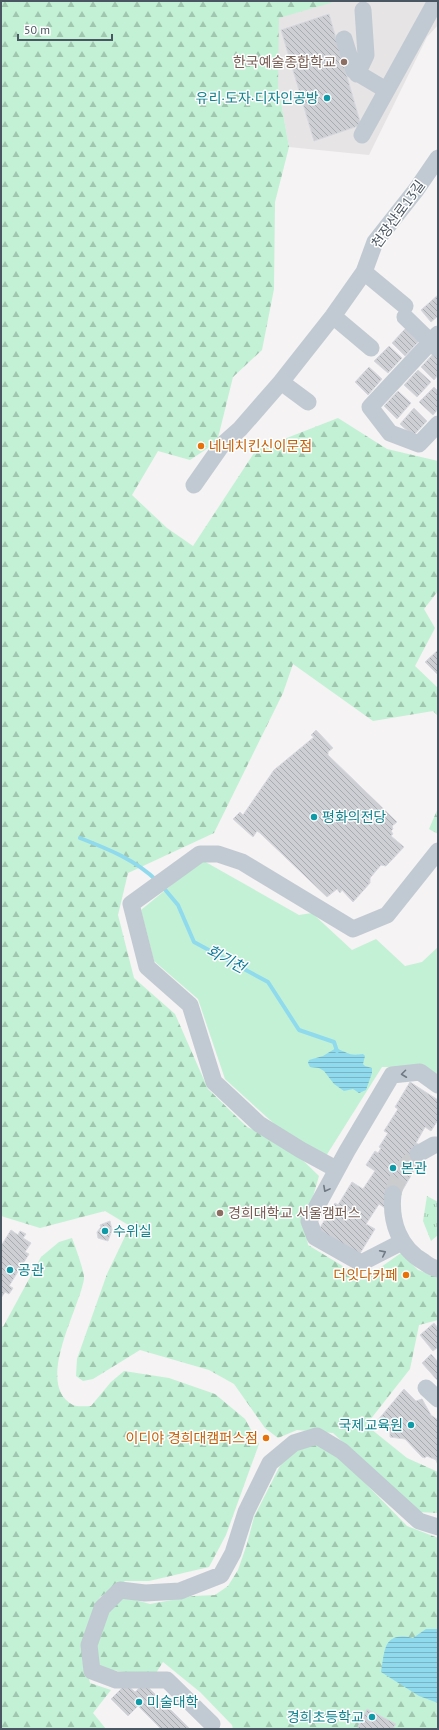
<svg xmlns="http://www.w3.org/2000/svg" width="439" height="1730" viewBox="0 0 439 1730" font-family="'PT Sans','Noto Sans KR',sans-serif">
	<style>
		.education { fill: #e6e4e5 }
		.grass { fill: url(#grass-tufts) }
		.forest { fill: url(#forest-firs) }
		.green { fill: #c3f1d5 }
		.water { fill: url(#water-rules) }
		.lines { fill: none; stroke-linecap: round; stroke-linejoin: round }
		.stream { stroke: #90daee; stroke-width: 4 }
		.building { fill: url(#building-back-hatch); stroke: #d7d9de }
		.minor-tunnel { stroke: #caccce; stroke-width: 17; stroke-dasharray: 17 8; stroke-linecap: butt }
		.minor { stroke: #c1cad2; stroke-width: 17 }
		.oneway { stroke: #6e7983 }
		.education-dot { fill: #8d6e63; stroke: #fff; stroke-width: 1.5 }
		.culture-dot { fill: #0f9aa8; stroke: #fff; stroke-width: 1.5 }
		.food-dot { fill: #e8710a; stroke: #fff; stroke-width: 1.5 }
		.labels { text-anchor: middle; stroke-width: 3; stroke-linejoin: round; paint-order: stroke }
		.education-label { font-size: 14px; fill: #785e54; stroke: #fff; text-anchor: end }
		.culture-label { font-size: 14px; fill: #0d838f; stroke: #fff; text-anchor: start }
		.street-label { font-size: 14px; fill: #4a5661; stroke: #fff }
		.food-label { font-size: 14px; fill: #c56008; stroke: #fff; text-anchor: end }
		.water-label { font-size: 15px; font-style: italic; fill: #0c7c9b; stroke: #fff }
	</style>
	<defs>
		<pattern id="grass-tufts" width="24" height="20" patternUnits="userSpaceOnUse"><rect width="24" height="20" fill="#c3f1d5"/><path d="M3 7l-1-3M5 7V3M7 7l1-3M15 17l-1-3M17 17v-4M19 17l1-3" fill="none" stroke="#a0c6b0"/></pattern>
		<pattern id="forest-firs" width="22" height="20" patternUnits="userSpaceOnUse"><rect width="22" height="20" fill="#c3f1d5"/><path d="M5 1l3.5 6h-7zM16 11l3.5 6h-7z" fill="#a0c6b0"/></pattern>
		<pattern id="water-rules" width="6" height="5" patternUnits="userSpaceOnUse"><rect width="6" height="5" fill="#90daee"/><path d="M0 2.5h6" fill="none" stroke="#78b4c4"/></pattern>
		<pattern id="building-back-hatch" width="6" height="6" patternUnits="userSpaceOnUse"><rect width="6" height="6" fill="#cdcfd5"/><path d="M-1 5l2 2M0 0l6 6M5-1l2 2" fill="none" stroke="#a8abb0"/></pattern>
	</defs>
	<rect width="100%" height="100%" fill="#f5f3f3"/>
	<path class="education" d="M263 1H438V25L427 37 369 155 289 147Z"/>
	<path class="grass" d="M427 1196 438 1202V1235L431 1241 423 1221Z"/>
	<path class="forest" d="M1 1H337L279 18 278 85 289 147 275 202 274 289 262 350 233 377 217 442 190 460 158 451 132 495 167 528 193 546 256 450 338 418 387 449 438 461V591L424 609 435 628 415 666 438 688V716L433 711 373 721 293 664 283 693 214 833 128 873 118 915 134 978 175 1014 208 1089 247 1127 286 1144 319 1176 305 1224 308 1245 364 1279 401 1253 418 1270 438 1277V1320L419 1325 410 1369 366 1425 407 1458 438 1472V1513L417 1512 333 1433 297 1430 278 1438 265 1428 234 1384 209 1370 140 1350 93 1379 83 1381 76 1376 77 1359 107 1274 130 1226 105 1211 40 1228 1 1216Z
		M438 808V834L429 829Z
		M72 1238C75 1246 85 1273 84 1279 79 1310 34 1384 73 1405 77 1407 86 1406 91 1406L111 1382 124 1371 169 1378 215 1394 245 1419 259 1444 226 1535 209 1567 149 1581H125L100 1597 82 1650 90 1683 111 1690 93 1713 106 1729H1V1326L3 1327 41 1257 59 1242Z
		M309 1442 332 1449 407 1526 438 1538V1729H233L232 1725 200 1692 163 1662 156 1673 124 1672 99 1668 93 1656 101 1619 121 1596 150 1604 194 1596 215 1595 228 1586 238 1570 247 1544 254 1517 285 1456Z"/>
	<path class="green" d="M202 860 299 915 312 913 352 950 376 939 405 966 422 962 438 947V1074L409 1067H382L326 1156 281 1130 225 1079 198 999 154 961 141 910Z"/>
	<path class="water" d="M336 1048C348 1053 349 1056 363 1054L365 1056 363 1064 365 1066 372 1068V1073L366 1090 359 1093 353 1089 344 1091 334 1084 324 1071 319 1068 310 1067 308 1063 309 1060 323 1056Z
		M426 1629H438V1703L419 1696 381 1672C385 1650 383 1631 413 1638Z"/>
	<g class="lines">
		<path class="stream" d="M80 838C108 849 136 860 157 881
			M162 886 178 905 194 942 268 982 299 1030 334 1042 337 1051"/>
	</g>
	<path class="building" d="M329 14 361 125 314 141 281 30Z
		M438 295V316L431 322 421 310Z
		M406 328 419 341 405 356 392 343Z
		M389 346 402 358 388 373 374 361Z
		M435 352 438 355V375L434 380 421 367Z
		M369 367 382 379 368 395 355 382Z
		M418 370 431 382 417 397 404 385Z
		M434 387 438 391V409L433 415 419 402Z
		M398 391 411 403 397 419 384 406Z
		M414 408 427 421 413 436 400 424Z
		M438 650V675L425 662Z
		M316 730 333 748 328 752V755L397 822 392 826 393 829 391 831 393 834 391 836 404 847 386 866 381 865 370 878V883L353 902 342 890 340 893 337 889 327 897 260 833 257 831 253 837 233 819 240 812 243 815 274 770 314 737 311 735Z
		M410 1082 438 1100V1120L431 1131 425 1127 416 1143 420 1145 422 1157 399 1196 385 1208 379 1204 366 1224 375 1229 359 1255 318 1231 335 1203 338 1205 352 1182 363 1189 375 1171 366 1165 375 1151 378 1153 381 1148 379 1147 388 1133 384 1131 398 1109 395 1107Z
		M110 1221 112 1230 108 1241 98 1238 97 1232 101 1227 100 1225Z
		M11 1230 18 1235 20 1231 26 1234 23 1238 31 1243 25 1252 29 1254 9 1286 13 1288 9 1294 5 1292 1 1298V1246Z
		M434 1323 438 1328V1349L437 1348 433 1351 420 1335Z
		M431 1354 438 1362V1381L422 1363Z
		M404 1389 416 1401 422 1399 431 1415 438 1420V1465L436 1460 427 1456 425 1458 422 1457 405 1439 390 1437V1431L378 1420Z
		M144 1683 190 1729H161L138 1706 128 1716 111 1699 126 1684 135 1692Z
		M367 1709 396 1724 393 1729H357Z"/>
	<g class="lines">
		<path class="minor-tunnel" d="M393 1194C395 1180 407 1162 418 1154"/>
		<path class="minor" d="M344 39 354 71 386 90
			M357 74 366 55 363 10
			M362 135 436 1
			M364 272 405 306
			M333 316 371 348
			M405 317 438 349
			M438 334 370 407 390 433 419 444 438 424
			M281 382 308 402
			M194 485 222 445 240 429 281 382 333 316 364 272 375 242 416 190 438 158
			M418 1154 434 1145H438
			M336 1169 301 1150 259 1124 214 1082 190 1005 147 967 131 904 200 854H218L242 862 353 929 387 915 438 851
			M393 1194C390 1221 399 1248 424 1262 428 1265 433 1268 438 1269
			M402 1242 361 1263 315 1237 309 1221 347 1151 392 1075 420 1072 438 1085
			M426 1388 438 1399
			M212 1724 167 1680H116L92 1671 89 1645 102 1608 120 1590 145 1593 180 1591 221 1575 233 1553 246 1512 270 1463 294 1443 317 1436 342 1451 419 1521 438 1527"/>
	</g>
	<defs><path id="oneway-chevron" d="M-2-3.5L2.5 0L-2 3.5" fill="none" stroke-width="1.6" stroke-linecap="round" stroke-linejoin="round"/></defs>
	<g class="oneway">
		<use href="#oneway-chevron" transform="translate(404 1074) rotate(173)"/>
		<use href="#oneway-chevron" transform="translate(326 1189) rotate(118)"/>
		<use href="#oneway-chevron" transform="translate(383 1253) rotate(-26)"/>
	</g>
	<g class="education-dot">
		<circle cx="344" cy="62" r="4"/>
		<circle cx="220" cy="1213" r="4"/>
	</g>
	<g class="culture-dot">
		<circle cx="327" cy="98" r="4"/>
		<circle cx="314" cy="817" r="4"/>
		<circle cx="393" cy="1168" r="4"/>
		<circle cx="105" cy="1231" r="4"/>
		<circle cx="10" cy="1270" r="4"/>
		<circle cx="411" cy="1425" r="4"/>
		<circle cx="139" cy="1702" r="4"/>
		<circle cx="372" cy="1717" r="4"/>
	</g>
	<g class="food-dot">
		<circle cx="201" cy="446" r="4"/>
		<circle cx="406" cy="1275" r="4"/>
		<circle cx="266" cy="1438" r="4"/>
	</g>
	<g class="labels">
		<g class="education-label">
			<text x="336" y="67">한국예술종합학교</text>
			<text x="228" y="1218" text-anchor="start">경희대학교 서울캠퍼스</text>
		</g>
		<g class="culture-label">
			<text x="319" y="103" text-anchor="end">유리·도자·디자인공방</text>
			<text x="322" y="822">평화의전당</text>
			<text x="401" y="1173">본관</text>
			<text x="113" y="1236">수위실</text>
			<text x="18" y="1275">공관</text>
			<text x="403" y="1430" text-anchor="end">국제교육원</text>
			<text x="147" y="1707">미술대학</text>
			<text x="364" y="1722" text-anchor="end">경희초등학교</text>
		</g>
		<g class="street-label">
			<text transform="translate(398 214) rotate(-54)" y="5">천장산로13길</text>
		</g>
		<g class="food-label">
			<text x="209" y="451" text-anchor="start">네네치킨신이문점</text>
			<text x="398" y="1280">더잇다카페</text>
			<text x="258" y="1443">이디야 경희대캠퍼스점</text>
		</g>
		<g class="water-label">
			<text transform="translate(226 959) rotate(28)" y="5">회기천</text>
		</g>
	</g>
	<rect width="439" height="1730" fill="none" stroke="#4a5661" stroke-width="4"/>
	<path d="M18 34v6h94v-6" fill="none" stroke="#4a5661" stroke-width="2"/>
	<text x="24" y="34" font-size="12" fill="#4a5661" stroke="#ffffff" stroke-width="3" paint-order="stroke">50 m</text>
</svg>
